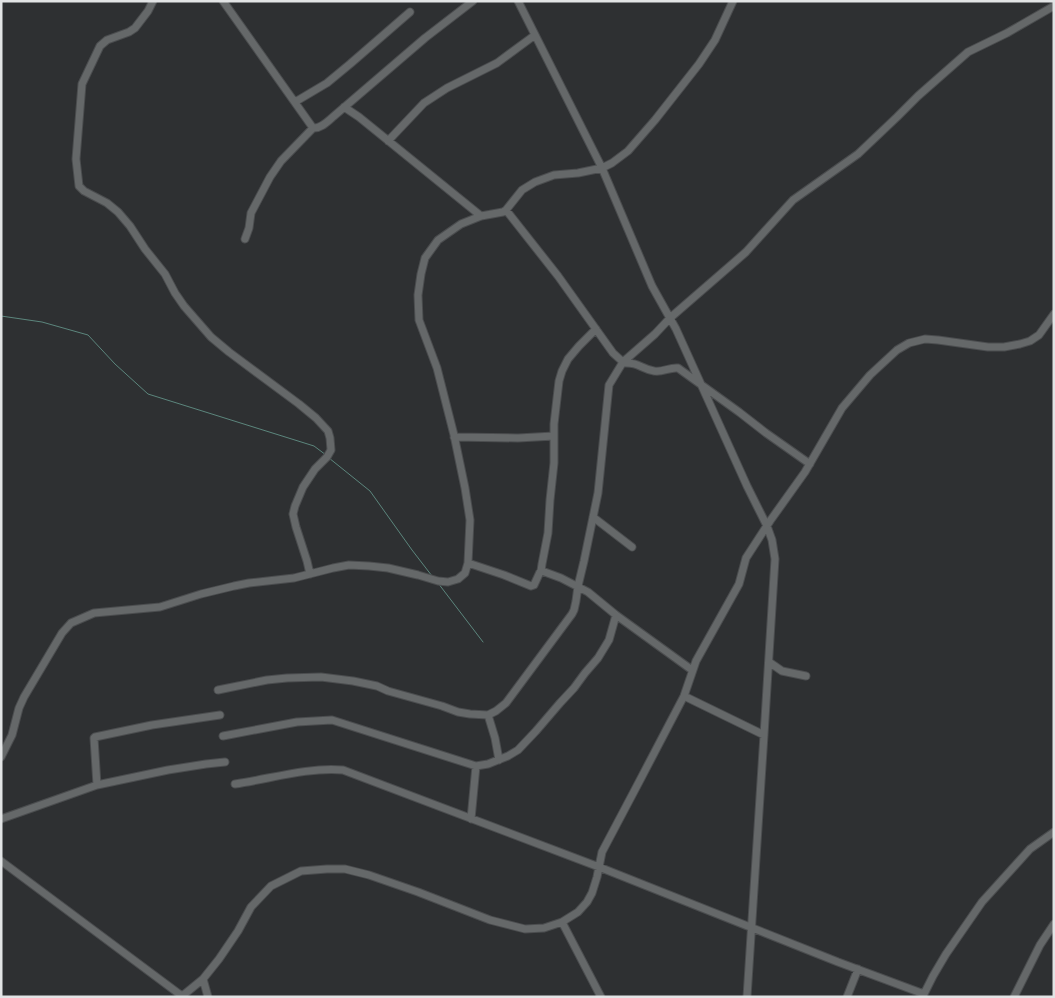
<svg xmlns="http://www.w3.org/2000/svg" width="1055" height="998" viewBox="0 0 1055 998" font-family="'PT Sans',sans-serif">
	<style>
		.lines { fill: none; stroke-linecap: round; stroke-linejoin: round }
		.stream { stroke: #5c867d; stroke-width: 1 }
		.minor-casing { stroke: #4b4d4f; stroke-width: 9 }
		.minor { stroke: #656869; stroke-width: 7 }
	</style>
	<rect width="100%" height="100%" fill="#2e3032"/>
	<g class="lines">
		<path class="stream" d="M1 316 42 322 88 335 115 364 148 394 314 446 326 455
			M329 458 370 491 412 550 432 576
			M438 583 483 642"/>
		<defs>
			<path id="minor" d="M153 1 148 11 135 28 129 32 107 40 100 46 82 84 76 159 79 186 84 191 107 203 118 212 130 226 145 249 165 274 175 293 184 306 211 337 229 352 299 404 316 418 328 431 330 438 331 450 327 457 315 469 303 487 295 506 293 514 296 527 307 561 310 574
				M223 1 313 128C321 129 328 121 334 116L425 38 473 1
				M518 1 602 168 652 286 676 329 747 486 767 526 772 540 775 559 764 735 747 997
				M295 102 327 83 350 64 410 12
				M344 107 359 117 481 216
				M388 141 424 103 447 88 497 63 535 35
				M245 239 249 228 251 213 270 177 281 161 313 128
				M623 362 655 334 670 318 746 252 793 200 858 154 897 117 918 96 968 52 1007 33 1054 6
				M623 363C639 362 641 369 654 371 662 373 669 367 678 368L739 412 766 433 810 464
				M454 437 518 438 554 436
				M593 517 632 547
				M468 563 504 575 531 586 534 585 540 572 542 571 561 578 588 592 616 615 692 670
				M541 571 542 564 548 533 550 500 554 463V424L559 381 562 371 568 359 579 346 596 329
				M769 662 782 671 806 676
				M218 690 267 680 287 678 321 677 353 681 377 686 388 691 442 706 458 712 470 714 488 715 496 711 506 703 572 614 574 610 576 601 578 586 584 561 598 493 609 385 623 362 613 353 558 276 506 210
				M684 696 764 735
				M488 715 495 738 499 760
				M223 736 297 722 332 720 476 766 488 764 508 756 518 750 536 731 560 703 574 688 585 673 598 658 609 640 616 615
				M1 757 12 735 19 708 24 697 62 633 71 623 94 613 160 607 201 594 234 586 249 583 294 578 333 568 349 565 369 566 388 568 418 575 438 581 448 582 458 579 465 573 468 563 470 520 465 488 454 435 437 368 419 320 418 295 421 274 425 258 438 240 461 224 481 216 503 212 506 210 522 190 535 182 554 175 578 173 602 168 612 163 628 151 655 120 699 64 715 40 733 1
				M235 784C270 779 307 767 343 770L599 867 838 962 924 994
				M97 785 94 738 95 737 152 725 220 715
				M1 819 97 785 168 770 206 764 225 762
				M471 819 476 766
				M1 861 182 996
				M562 922 601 997
				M203 979 208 997
				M923 996 933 976 946 954 982 902 1030 849 1054 832
				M181 997 203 979 219 959 238 931 251 907 271 886 301 871 327 869H345L369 875 418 892 490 920 525 929 544 928 562 922 578 912 587 902 592 893 597 877 602 852 639 782 684 696 696 661 739 584 746 558 770 521 805 472 842 408 870 375 897 350 909 343 925 339 938 340 988 347H1004L1020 344 1030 341 1039 335 1054 314
				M847 997 858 969
				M1014 997 1040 945 1054 924"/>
		</defs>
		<use href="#minor" class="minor-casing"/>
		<use href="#minor" class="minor"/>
	</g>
	<rect width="1055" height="998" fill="none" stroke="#e2e4e5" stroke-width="5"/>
</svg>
